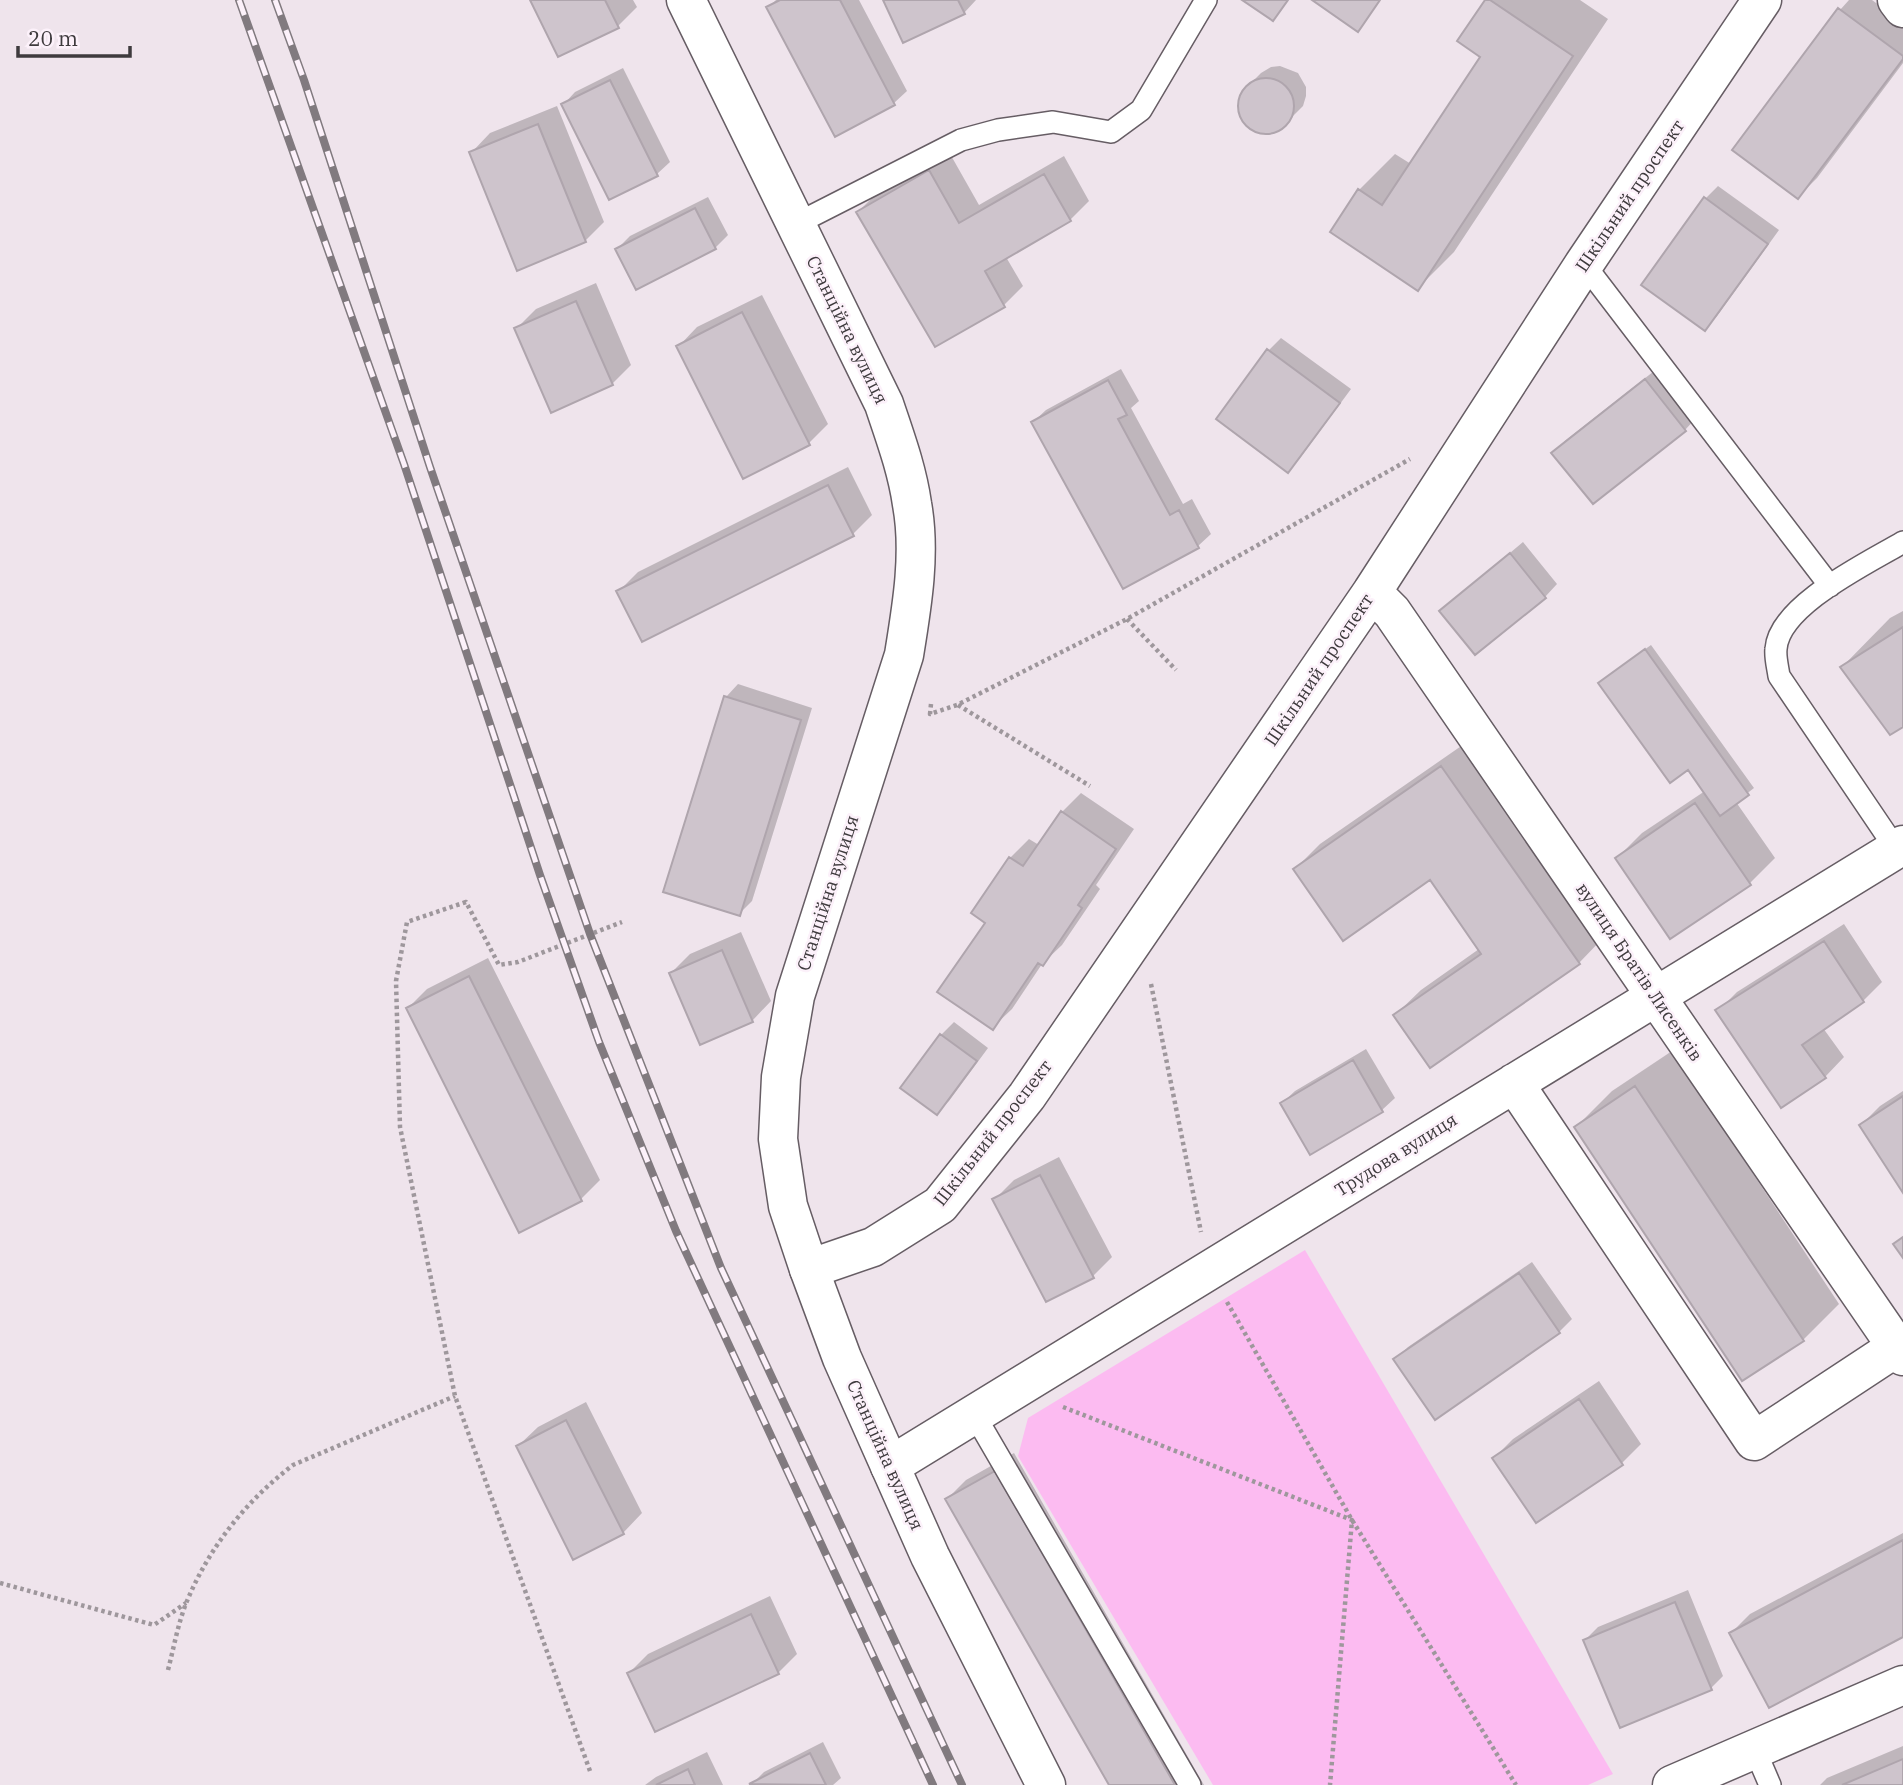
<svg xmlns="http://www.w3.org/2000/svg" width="1903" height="1785" viewBox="0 0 1903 1785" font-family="'IBM Plex Serif',serif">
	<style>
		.green { fill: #fcbbf1 }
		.shadow { fill: #0003 }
		.building { fill: #cec4cc; stroke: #afa5ad; stroke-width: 2 }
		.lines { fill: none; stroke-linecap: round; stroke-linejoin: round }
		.lane-casing { stroke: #665d64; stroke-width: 24 }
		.street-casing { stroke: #665d64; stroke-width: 41 }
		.secondary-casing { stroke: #665d64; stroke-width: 41 }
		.path { stroke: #9e979c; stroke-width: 4.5; stroke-dasharray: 3.5 3.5; stroke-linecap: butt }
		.lane { stroke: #fff; stroke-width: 21 }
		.street { stroke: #fff; stroke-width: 38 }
		.secondary { stroke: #fff; stroke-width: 38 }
		.rail-casing { stroke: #817a7f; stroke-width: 8 }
		.rail { stroke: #fcf1fa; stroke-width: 5; stroke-dasharray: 16; stroke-linecap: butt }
		.labels { text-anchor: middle; stroke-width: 5; stroke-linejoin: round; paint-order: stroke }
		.street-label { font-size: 18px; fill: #3e3a3d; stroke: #fcf1fa }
	</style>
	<rect width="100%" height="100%" fill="#efe4ec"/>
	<path class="green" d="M1305 1250 1613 1774 1588 1785H1213L1018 1456 1028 1418Z"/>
	<path class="shadow" d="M532 0H633L637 7 618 26Z
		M776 0H859L907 91 894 103 768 8Z
		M885 0H976L964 13Z
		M1487 0H1580L1608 19 1454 252 1418 288 1359 190 1395 154 1411 164 1482 56Z
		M1849 0H1872L1903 23V63L1817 178 1798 197 1840 10Z
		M1280 66 1298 73 1306 87V96L1303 106 1279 130 1270 133H1260L1252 129 1244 122 1240 114 1239 103 1248 86 1261 73 1271 67Z
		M623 68 670 162 657 174 563 105 575 92Z
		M557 106 604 222 585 241 471 153 490 133Z
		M949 152 979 205 1064 156 1089 201 1070 220 1006 257 1023 286 1004 305 936 345 858 212 877 193Z
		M1718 186 1779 230 1717 316 1704 329 1706 198Z
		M708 197 728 235 715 248 617 249 630 236Z
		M596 283 631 365 612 384 516 329 536 309Z
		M762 295 828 424 809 443 678 347 697 327Z
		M1281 338 1351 389 1300 458 1288 470 1218 418 1269 350Z
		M1658 368 1697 417 1685 430 1593 502 1554 453 1566 440Z
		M1121 369 1139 401 1131 408 1183 504 1192 499 1211 534 1198 546 1124 587 1033 422 1046 410Z
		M848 467 872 515 853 534 618 592 638 572Z
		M1523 542 1557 584 1545 597 1441 611Z
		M1903 611V725L1842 667 1890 618Z
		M1651 645 1754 788 1736 802 1775 858 1749 884 1617 858 1642 833 1705 791 1688 767 1606 677Z
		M738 684 812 708 752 901 739 914 665 891 726 697Z
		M1467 742 1604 937 1579 963 1431 1066 1395 1015 1421 990 1479 949 1430 878 1295 869 1320 844Z
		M1081 793 1134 829 1096 885 1100 889 1062 945 1042 964 1012 1009 992 1028 987 922 1010 858 1029 839 1039 845 1062 812Z
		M1844 924 1882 982 1863 1001 1823 1028 1844 1057 1825 1077 1718 1011 1737 992Z
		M741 932 771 1001 752 1021 671 973 690 954Z
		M488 958 600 1180 581 1199 520 1230 408 1008 427 989Z
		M954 1022 988 1048 949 1101 936 1113 941 1035Z
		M1366 1049 1395 1098 1382 1110 1311 1152 1282 1103 1295 1091Z
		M1672 1051 1839 1304 1803 1340 1576 1127 1612 1091Z
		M1903 1091V1190L1861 1125 1880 1106Z
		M1059 1157 1112 1257 1093 1276 995 1199 1014 1180Z
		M1532 1262 1572 1319 1559 1332 1436 1417 1396 1359 1408 1347Z
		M1599 1381 1641 1444 1622 1463 1536 1521 1494 1458 1513 1439Z
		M586 1402 642 1513 623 1533 518 1446 538 1427Z
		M1014 1453 1204 1785H1111L947 1499 966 1480Z
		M1903 1533V1635L1731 1633 1750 1614Z
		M1688 1590 1723 1676 1711 1688 1585 1640 1598 1627Z
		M770 1596 797 1654 778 1673H629L648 1654Z
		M823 1742 841 1778 833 1785H751L764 1772Z
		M1903 1746V1785H1820L1827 1778Z
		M707 1752 723 1785H645L656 1777Z"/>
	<path class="building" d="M530 0H605L619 28 558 57Z
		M780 0H840L895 105 835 137 766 7Z
		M883 0H958L965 14 903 43Z
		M1242 0H1288L1273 21Z
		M1312 0H1380L1358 32Z
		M1485 0H1490L1573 56 1418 291 1330 232 1358 189 1382 205 1480 57 1457 41Z
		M1838 8 1903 56V59L1798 199 1732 150Z
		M1238 106a28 28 0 1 1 56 0a28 28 0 1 1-56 0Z
		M610 80 658 176 609 200 561 104Z
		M538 124 586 242 517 271 469 152Z
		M929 170 959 223 1044 174 1071 221 985 271 1005 307 935 347 856 212Z
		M1704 197 1768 244 1705 331 1641 285Z
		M695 208 716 249 636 290 615 249Z
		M576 301 613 385 551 413 514 328Z
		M742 312 810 445 743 479 676 346Z
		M1267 349 1340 403 1288 473 1216 419Z
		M1645 379 1686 431 1593 504 1551 453Z
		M1108 380 1127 415 1118 419 1170 515 1179 510 1199 548 1123 589 1031 422Z
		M828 485 854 536 642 642 616 591Z
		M1510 553 1546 598 1475 655 1439 611Z
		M1903 627V727L1890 735 1840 667Z
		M1645 649 1749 795 1720 816 1688 770 1670 783 1598 683Z
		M724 696 801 720 740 916 663 892Z
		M1441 766 1580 964 1430 1068 1393 1015 1481 954 1430 880 1343 941 1293 869Z
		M1695 803 1751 885 1670 939 1615 858Z
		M1061 811 1116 849 1078 905 1082 908 1043 966 1038 963 993 1030 937 992 985 923 971 913 1009 857 1023 866Z
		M1824 941 1864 1002 1802 1045 1826 1078 1781 1108 1715 1010Z
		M722 950 753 1022 700 1045 669 973Z
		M469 976 582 1201 519 1233 406 1008Z
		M940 1034 977 1061 937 1115 900 1088Z
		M1353 1060 1383 1112 1310 1155 1280 1103Z
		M1635 1086 1804 1341 1742 1381 1574 1127Z
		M1903 1096V1193L1859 1125Z
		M1040 1175 1094 1278 1046 1302 992 1199Z
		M1903 1237V1258L1893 1244Z
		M1519 1273 1560 1333 1435 1420 1393 1359Z
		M1579 1399 1623 1465 1536 1523 1492 1458Z
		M566 1420 624 1534 573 1560 516 1446Z
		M995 1471 1175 1785H1109L945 1499Z
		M1903 1540V1637L1769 1708 1729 1633Z
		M1675 1602 1712 1690 1620 1728 1583 1640Z
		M751 1614 779 1674 655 1732 627 1673Z
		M810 1753 826 1785 749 1784Z
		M1903 1759V1785H1842Z
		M688 1769 695 1785H656Z"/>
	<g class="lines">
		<defs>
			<path id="lane" d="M796 224 961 140 998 130 1053 122 1111 132 1141 110 1206 0
				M1584 264 1830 586
				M1896 849 1779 676C1778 668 1775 658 1776 649 1779 605 1868 563 1903 542
				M974 1414 1190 1785
				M1755 1750 1770 1785"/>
			<path id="street" d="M686 0 884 404C895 437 907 469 912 504 921 553 912 606 904 655L795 996 781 1077 778 1139 788 1206 809 1269 873 1247 940 1205 1027 1096 1372 592 1584 264 1762 0
				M1897 0 1903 8
				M1372 592 1392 612 1903 1356
				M1514 1083 1754 1441 1897 1347
				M890 1466 1903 845
				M1672 1785 1903 1685"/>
			<path id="secondary" d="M809 1269 842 1358 930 1556 1046 1785"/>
		</defs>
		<use href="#lane" class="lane-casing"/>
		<use href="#street" class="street-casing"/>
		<use href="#secondary" class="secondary-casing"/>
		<path class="path" d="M1127 619 1176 670
			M931 704 930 714 957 705 1127 619 1410 459
			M958 705 1090 786
			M1151 984 1201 1232
			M1227 1302 1352 1520 1516 1785
			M1063 1407 1352 1520 1330 1785
			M0 1583 154 1625 186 1603
			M168 1670C174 1647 178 1623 187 1601 210 1546 246 1501 293 1465L455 1396
			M590 1771 455 1396 400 1127 396 981 407 922 466 902 499 965 518 962 622 922"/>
		<use href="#lane" class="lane"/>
		<use href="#street" class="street"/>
		<use href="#secondary" class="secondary"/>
		<defs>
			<path id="rail" d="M239 0 404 464 540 875 599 1042 676 1231 933 1785
				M275 0 304 80 430 467 590 934 721 1268 962 1785"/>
		</defs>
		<use href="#rail" class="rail-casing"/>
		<use href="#rail" class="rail"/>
	</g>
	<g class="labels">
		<g class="street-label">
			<text transform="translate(1630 196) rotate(-56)" y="6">Шкільний проспект</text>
			<text transform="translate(847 330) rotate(64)" y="6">Станційна вулиця</text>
			<text transform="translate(1319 670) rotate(-56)" y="6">Шкільний проспект</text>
			<text transform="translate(828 893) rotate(-72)" y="6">Станційна вулиця</text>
			<text transform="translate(1639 972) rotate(56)" y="6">вулиця Братів Лисенків</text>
			<text transform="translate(993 1133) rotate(-52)" y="6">Шкільний проспект</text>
			<text transform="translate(1396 1155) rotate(-32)" y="6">Трудова вулиця</text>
			<text transform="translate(885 1455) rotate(66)" y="6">Станційна вулиця</text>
		</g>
	</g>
	<path d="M18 46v10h112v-10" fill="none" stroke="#3e3a3d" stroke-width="3.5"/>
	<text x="28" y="46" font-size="21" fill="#3e3a3d" stroke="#fcf1fa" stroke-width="5" paint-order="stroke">20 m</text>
</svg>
